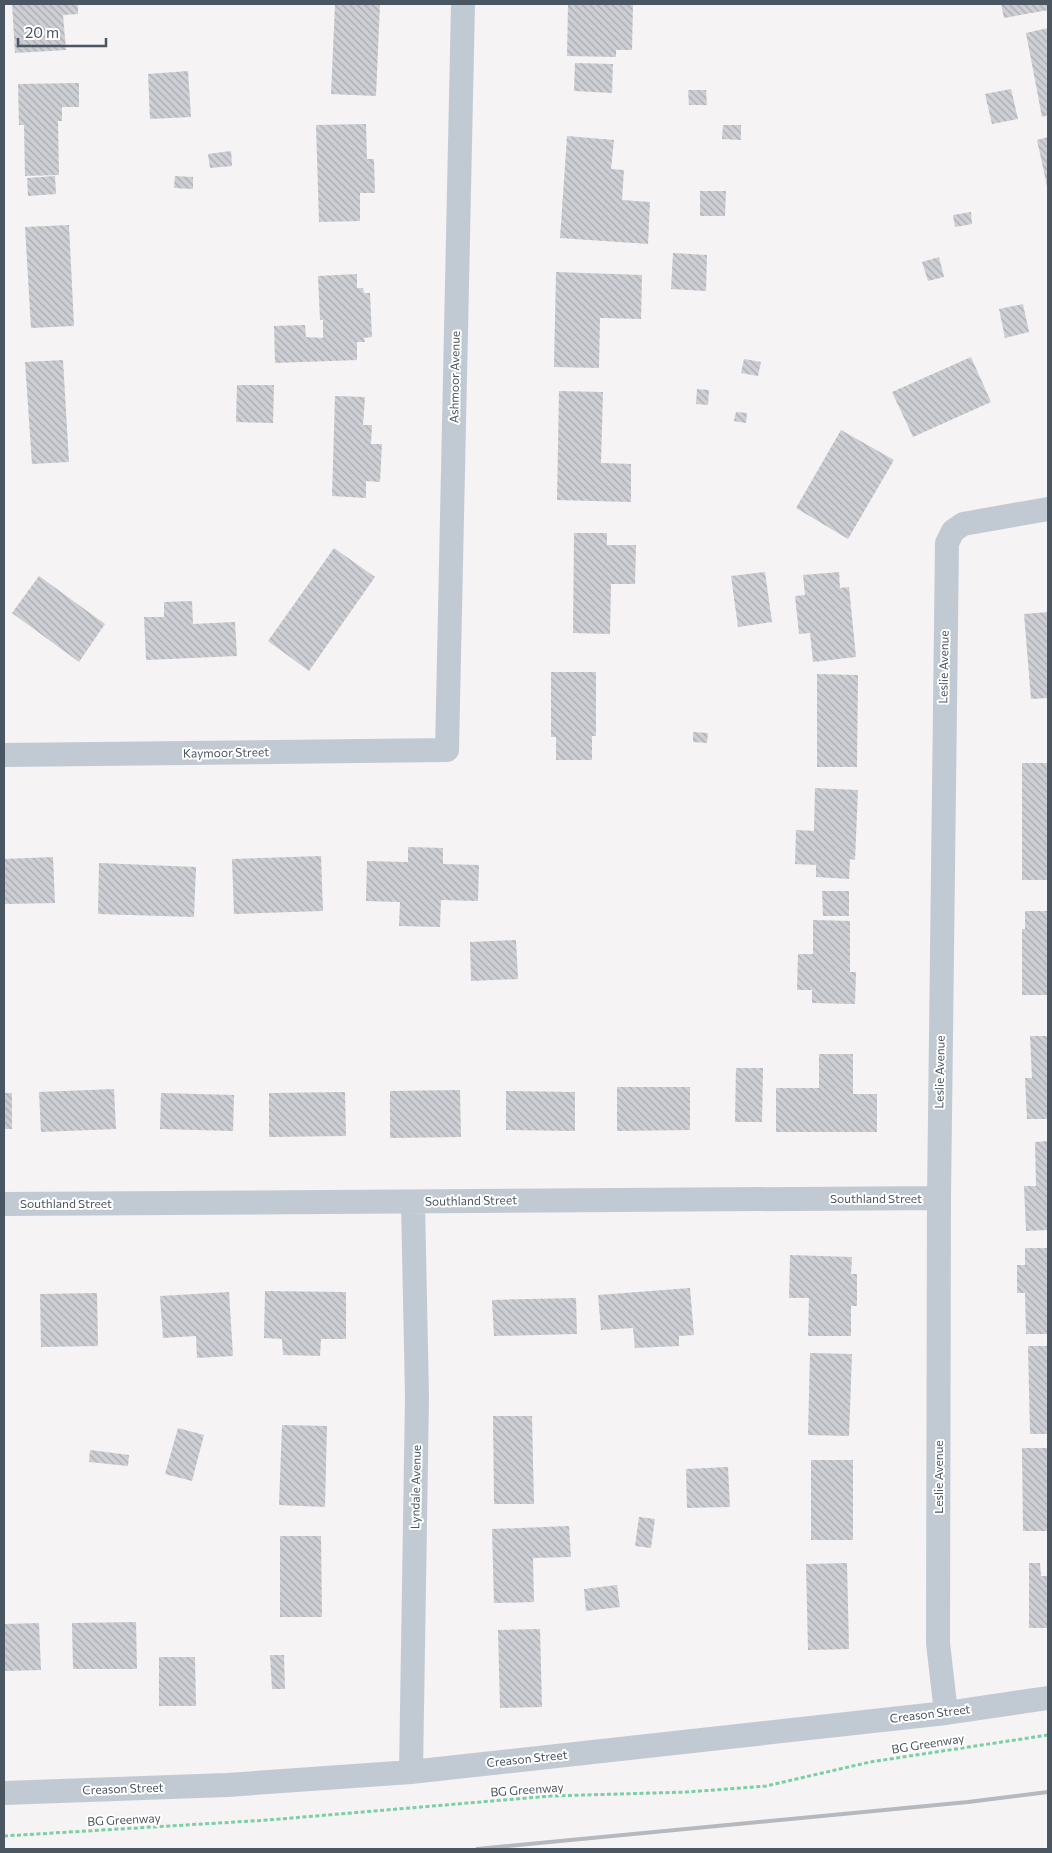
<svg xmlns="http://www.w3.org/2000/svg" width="1052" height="1853" viewBox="0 0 1052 1853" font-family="Commissioner,sans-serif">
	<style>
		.building { fill: url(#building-back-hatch) }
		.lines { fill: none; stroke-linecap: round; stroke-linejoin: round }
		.path { stroke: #7ad0a6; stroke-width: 3; stroke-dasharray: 4 2.5; stroke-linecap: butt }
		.minor { stroke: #c1cad2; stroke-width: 24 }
		.rail { stroke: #b5b8bd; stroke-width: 4 }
		.labels { text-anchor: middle; stroke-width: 4; stroke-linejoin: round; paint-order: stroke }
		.street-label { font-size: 12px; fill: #4a5661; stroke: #fff }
	</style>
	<defs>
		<pattern id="building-back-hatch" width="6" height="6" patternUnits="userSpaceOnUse" patternTransform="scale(1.25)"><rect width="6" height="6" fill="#cdcfd5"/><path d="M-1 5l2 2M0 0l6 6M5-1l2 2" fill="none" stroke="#a8abb0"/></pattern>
	</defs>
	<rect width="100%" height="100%" fill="#f5f3f3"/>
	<path class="building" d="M12 4H78V14L63 15 66 50 15 53Z
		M335 4H380L376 96 331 94Z
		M568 4H633L632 50H616V57L567 56Z
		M1001 4H1048V10L1004 18Z
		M1048 28V115L1042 117 1026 33Z
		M575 63 613 64 612 93 574 91Z
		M188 71 191 117 150 119 148 74Z
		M79 83V107H62V121H58L59 175 25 176 24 125H19L18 84Z
		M1011 89 1018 119 992 124 985 94Z
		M688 90H706L707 105H689Z
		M366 124 367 159H374L375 193H360V221L319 222 316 125Z
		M723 125H741V140L722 139Z
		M567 136 614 140 611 169 624 170 622 200 650 202 648 244 560 238Z
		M1048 137V186H1047L1037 140Z
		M231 151 232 166 210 168 208 154Z
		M55 176 56 194 28 196 27 178Z
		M175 176 193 177V189L174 188Z
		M700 191H726L725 216H700Z
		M971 212 972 224 955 227 953 215Z
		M69 225 74 326 31 328 25 227Z
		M673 253 707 255 706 291 671 289Z
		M939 257 944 277 928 281 922 262Z
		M556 272 642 275 641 319 600 318 599 368 554 367Z
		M357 274V288H363L364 293H370L372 337 364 338 365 342H357V360L275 363 274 326 305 325 306 337 323 338V320H320L318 276Z
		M1023 304 1029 332 1005 338 999 309Z
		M971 357 991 402 913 437 892 392Z
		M744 359 761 362 758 376 741 373Z
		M63 360 69 462 32 464 25 362Z
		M237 385H274L273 423 236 422Z
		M697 389 709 390 708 405 696 404Z
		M559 391 603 392 601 463 631 464V502L557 500Z
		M335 396 365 397 363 425H372L371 444H382L380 482 366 481V498L332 496Z
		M736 412 747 413 746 423 734 421Z
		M841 430 894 460 848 539 796 508Z
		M574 533H607V545H636L635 584H611L610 634 573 633Z
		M334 548 375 577 309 671 268 641Z
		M765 572 772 622 738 627 731 576Z
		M839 572 840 588 849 587 856 657 813 662 810 633 799 634 795 596 805 595 803 575Z
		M39 576 105 624 79 662 12 613Z
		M192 601 193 624 235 622 237 656 146 660 144 617H164V602Z
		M1048 612V698L1031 699 1024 614Z
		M551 672H596V736H592V760H556V737H551Z
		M817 674 858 675 857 767H817Z
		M693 732 708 733 707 743 693 742Z
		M1022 763H1048V880H1022Z
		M815 788 858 790 855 860 850 859 849 879 816 877V865L795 864 796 830 814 831Z
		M408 847 443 848V864L479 865 478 901 441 900 440 927 399 926 400 902 366 901 367 861 408 862Z
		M321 856 323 911 234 914 232 859Z
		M53 857 55 903 4 904V859Z
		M99 863 196 867 194 917 98 914Z
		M822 891H849V916H823Z
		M1025 911H1048V995H1022V929H1025Z
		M813 920 850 921V972H856L855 1004 812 1003V990H797L798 954H813Z
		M516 940 518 979 471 981 470 942Z
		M1030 1036H1048V1119H1027L1025 1078H1032Z
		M819 1054H853V1094H877V1132H776V1088H819Z
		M736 1068H763L762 1122H735Z
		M617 1087H690V1130L617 1131Z
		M114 1089 116 1129 41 1132 39 1092Z
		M460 1090 461 1137 390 1138V1091Z
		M506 1091 575 1092V1131L506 1130Z
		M345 1092 346 1136 269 1137V1093Z
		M4 1093H12V1129H4Z
		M161 1093 234 1095 233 1131 160 1129Z
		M1048 1141V1230L1026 1231 1024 1186H1036L1035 1142Z
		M1025 1248H1048V1334H1026L1025 1293H1017V1265H1025Z
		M790 1255 852 1257 851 1274H857V1306H851V1336H808L809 1298H789Z
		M690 1288 694 1335 679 1336V1346L635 1348 633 1328 601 1330 598 1295Z
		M265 1291 346 1292V1339H321L320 1356 283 1355 282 1339 264 1338Z
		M229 1292 233 1356 197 1358 196 1336 163 1338 160 1296Z
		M97 1293 98 1346 41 1347 40 1294Z
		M576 1298 577 1334 494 1336 492 1300Z
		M1028 1346H1048V1434H1030Z
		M810 1353 852 1354 849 1436 808 1435Z
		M493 1416H532L534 1504H494Z
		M282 1425 327 1426 325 1507 279 1505Z
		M178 1428 204 1435 192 1481 165 1474Z
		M1022 1448H1048V1531H1023Z
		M90 1450 129 1455 128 1466 89 1462Z
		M811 1460H853V1540H811Z
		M728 1467 730 1507 687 1508 686 1469Z
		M639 1517 655 1519 651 1548 635 1546Z
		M569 1526 571 1557 533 1558 534 1602 494 1603 492 1529Z
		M280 1536H321L322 1617H280Z
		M847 1563 849 1649 808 1650 806 1564Z
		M1029 1563H1040L1041 1576H1048V1628H1029Z
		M617 1585 620 1607 586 1611 584 1589Z
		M136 1622 137 1669H73L72 1623Z
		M39 1623 41 1670 4 1671V1624Z
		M540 1629 542 1707 500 1708 498 1630Z
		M270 1655H284L285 1689H272Z
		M159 1657H195L196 1706H159Z"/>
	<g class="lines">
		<path class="path" d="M4 1836 268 1820 551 1796 687 1792 766 1786 870 1762 1048 1735"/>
		<path class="minor" d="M4 755 447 750 463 4
			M4 1204 939 1198
			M946 1713 938 1643 939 1198 947 543 953 531 963 524 1048 509
			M411 1772 417 1397 413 1202
			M4 1793 227 1785 411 1772 946 1713 1048 1698"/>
		<path class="rail" d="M477 1849 968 1802 1048 1792"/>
	</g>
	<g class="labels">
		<g class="street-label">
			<text transform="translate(455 377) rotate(-89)" y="4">Ashmoor Avenue</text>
			<text transform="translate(944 667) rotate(-89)" y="4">Leslie Avenue</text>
			<text transform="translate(226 753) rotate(-1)" y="4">Kaymoor Street</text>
			<text transform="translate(940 1072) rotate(-89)" y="4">Leslie Avenue</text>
			<text x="876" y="1203">Southland Street</text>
			<text transform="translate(471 1201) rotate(-1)" y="4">Southland Street</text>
			<text x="66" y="1208">Southland Street</text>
			<text transform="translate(939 1477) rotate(-90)" y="4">Leslie Avenue</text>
			<text transform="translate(416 1487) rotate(-89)" y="4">Lyndale Avenue</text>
			<text transform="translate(930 1714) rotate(-7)" y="4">Creason Street</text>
			<text transform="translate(928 1744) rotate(-9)" y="4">BG Greenway</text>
			<text transform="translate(527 1759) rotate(-6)" y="4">Creason Street</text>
			<text transform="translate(123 1789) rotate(-2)" y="4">Creason Street</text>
			<text transform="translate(527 1790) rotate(-4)" y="4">BG Greenway</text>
			<text transform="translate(124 1820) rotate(-3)" y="4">BG Greenway</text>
		</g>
	</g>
	<rect width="1052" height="1853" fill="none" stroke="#4a5661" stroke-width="10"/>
	<path d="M18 38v8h88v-8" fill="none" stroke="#4a5661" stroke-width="2.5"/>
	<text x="25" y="38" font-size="15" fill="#4a5661" stroke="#ffffff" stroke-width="4" paint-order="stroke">20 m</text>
</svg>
